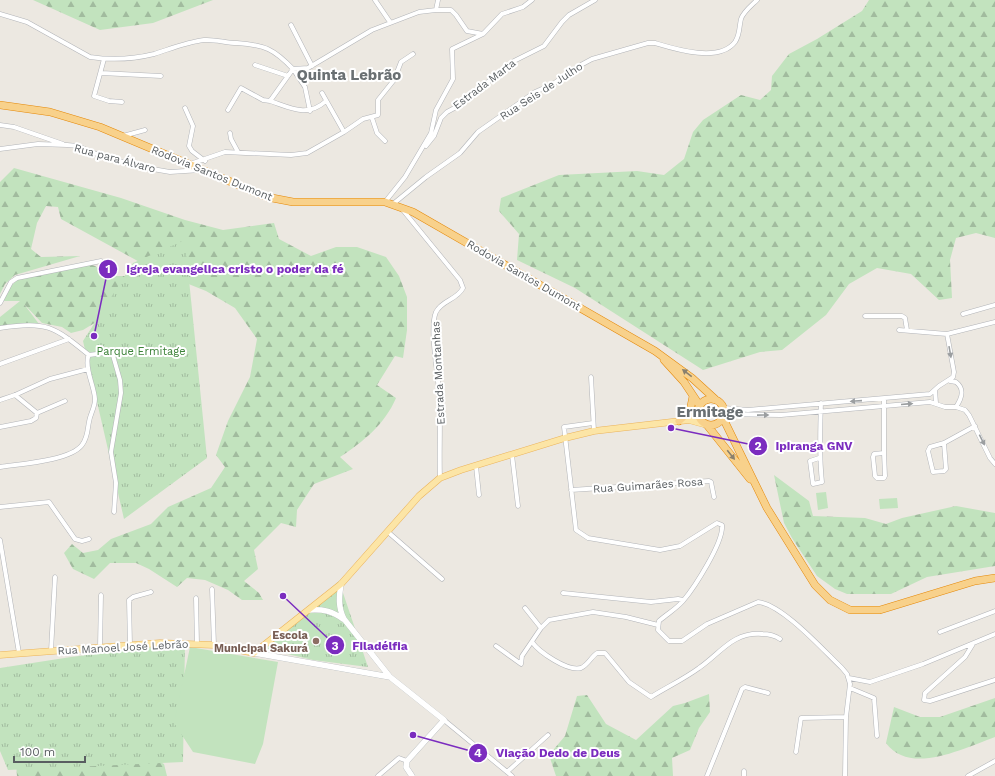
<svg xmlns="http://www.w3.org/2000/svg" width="995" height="776" viewBox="0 0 995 776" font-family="'Work Sans',sans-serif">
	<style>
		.forest { fill: url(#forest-firs) }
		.park { fill: url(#park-tufts) }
		.pitch { fill: #c2e3be }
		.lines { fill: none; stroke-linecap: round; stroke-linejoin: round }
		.street-casing { stroke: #b2b4b8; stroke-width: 5 }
		.secondary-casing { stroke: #b0b5b8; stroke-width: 6 }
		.primary-casing { stroke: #ebb35b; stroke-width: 7 }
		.highway-casing { stroke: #e48809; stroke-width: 8 }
		.street { stroke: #fff; stroke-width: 4 }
		.secondary { stroke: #fff; stroke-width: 5.5 }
		.primary { stroke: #fce5a6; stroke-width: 6 }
		.highway { stroke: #f8d18b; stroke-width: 7 }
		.oneway { fill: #9b9ea0 }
		.oneway2 { fill: #89806e }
		.education-dot { fill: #8d6e63; stroke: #fff; stroke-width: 1.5 }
		.labels { text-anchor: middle; stroke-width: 4; stroke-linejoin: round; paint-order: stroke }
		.street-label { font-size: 11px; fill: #595e61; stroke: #fff }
		.park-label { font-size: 11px; fill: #3c8238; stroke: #fff }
		.education-label { font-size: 11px; font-weight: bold; fill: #785e54; stroke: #fff; text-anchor: end }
		.district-label { font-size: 15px; font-weight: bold; fill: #6a7073; stroke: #fff }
		.leader { fill: none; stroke: #7b2cbf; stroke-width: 1.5 }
		.callout-dot { fill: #7b2cbf; stroke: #fff; stroke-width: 1.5 }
		.mark-label { font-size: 12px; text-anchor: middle; font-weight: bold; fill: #fff }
		.callout-label { font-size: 12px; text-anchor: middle; font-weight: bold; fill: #7b2cbf; stroke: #fff; stroke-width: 4; stroke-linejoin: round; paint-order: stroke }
	</style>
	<defs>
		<pattern id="forest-firs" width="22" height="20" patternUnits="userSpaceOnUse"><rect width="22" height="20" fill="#c2e3be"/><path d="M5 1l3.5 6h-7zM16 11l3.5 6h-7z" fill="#a1bb9e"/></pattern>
		<pattern id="park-tufts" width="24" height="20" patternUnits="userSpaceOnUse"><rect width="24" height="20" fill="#c2e3be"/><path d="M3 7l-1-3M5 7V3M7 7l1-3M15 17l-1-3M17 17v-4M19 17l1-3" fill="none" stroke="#a1bb9e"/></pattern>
	</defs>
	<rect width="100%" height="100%" fill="#ece8e1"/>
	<path class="forest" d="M33 0H213L153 23 100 30Z
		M869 0H995V238L976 233 956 238 950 260 952 298 939 300 911 274 877 268 849 284 826 315 782 350 760 352 703 370 575 288 517 260 519 234 499 211 501 198 559 175 637 171 664 175 684 159 693 132 703 120 741 95 760 100 771 90 772 76 789 54 817 39 862 11Z
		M14 168 121 198 185 220 223 230 274 223 279 239 311 256 336 247H357L386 257 399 276 407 297V330L403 358 395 356 377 385 396 398C385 424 363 442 340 457L353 469 314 484 297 510 296 527 281 523 254 550 258 569 244 581 259 593 263 600H242L228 590 205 580 187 578 177 587 149 569 136 563H110L94 579 73 569 64 553 72 544 83 553 98 550 111 539 151 524 168 507 211 488 225 467 216 455 228 421 250 377 257 339 235 308 206 291 156 271 61 219 58 207 46 206 37 223 31 249 41 257 80 256 15 275 5 284 0 294V182Z
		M84 262 95 266 110 276H128L111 313 83 330 71 333 62 327 42 323 24 304 39 324 0 327V317L20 301H2L9 288 17 280Z
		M774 475 809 501 813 516 865 518 886 524 902 518 956 506 995 513V566L927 577 891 594H847L835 589 817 576 792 538 784 523Z
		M709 694 710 712 699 728 690 750 672 758 673 776H556L549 755 565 736 577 696 587 695 606 724 636 740 673 706 685 703Z
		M995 698V737C964 748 910 776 886 743L894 707 920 717H940Z
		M127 745 164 764 167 776H17L15 751Z"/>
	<path class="park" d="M185 240 207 458 124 519 83 341 133 263Z
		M339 581 368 667 313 660 262 648Z
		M185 643 183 762 8 770 0 751V668L71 657Z"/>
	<path class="pitch" d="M826 492 828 508 818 510 816 493Z
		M897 498 898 508 880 509 879 499Z
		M190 647 278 662 263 744 255 764 193 752 174 723Z"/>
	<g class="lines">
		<defs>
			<path id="street" d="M375 0 390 22
				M436 10 438 0
				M0 14 27 22 90 57C110 60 134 59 154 54 170 49 187 42 204 40 215 39 226 43 237 43 265 45 274 49 293 69L308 68 372 30 419 12 436 10H451L456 15 467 31 483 34
				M291 25 312 66
				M104 59 94 96 109 101 122 102
				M255 65 288 76
				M101 73 161 76
				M322 93 344 132
				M270 101C291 108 307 118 326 101
				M185 108 193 126 189 146 192 151 205 161
				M228 110 241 88 263 100 270 101 293 69 305 87 310 111
				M372 118 377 133 385 141
				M0 125 14 127 63 144
				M230 133 231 139 238 152
				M123 136 145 130
				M426 146 434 136 441 118 447 112 458 106 514 61 544 46 562 22 569 15 595 0
				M0 149 38 144 67 145 78 146 101 156 141 167 170 172 201 170
				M190 164 225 152 291 155 307 153 344 132 363 119 378 115V100L394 80 401 62 413 54
				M385 202 405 177 431 133 436 110 453 79 452 49 483 34 502 14 523 7 532 0
				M393 204 426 177 460 153 478 132 535 92 553 84 579 66 592 59 648 43H655C675 49 719 63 735 42 740 35 739 27 741 19 743 12 752 5 757 0
				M402 209 460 280 463 288C457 300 442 300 436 312 429 328 438 373 439 392 441 421 439 450 440 478
				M0 303 11 282 17 278 101 261
				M963 314 995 305
				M865 316H902L905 318 907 330
				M0 328C47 321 53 326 89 355
				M899 330 947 334
				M0 364 69 339
				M591 377 594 431
				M950 381 956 382C965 389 962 398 956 407
				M935 390 936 403
				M884 399V453L874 454 873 457 875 476 877 478H884L885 476 884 453
				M0 400 15 395 50 379 88 369
				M724 408 748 410 930 394 939 386 953 377 954 372 947 334 995 322
				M37 413 65 401
				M724 414 781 415 930 402 945 407H956L965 410 969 415 990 458 995 464
				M593 423 564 427 576 530 588 538 660 550 680 546 717 523 722 525C724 542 694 588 683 601 676 609 667 614 659 621L658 630 669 641H682L707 624 758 602C782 604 823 650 842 668L847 674 850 684 846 717 845 776
				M0 427 31 421 36 418 37 413 15 395
				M944 443 946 469 944 471 933 472 928 451 930 447 944 443 975 426
				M512 455 518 506
				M819 458 810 461 813 484 822 482C819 456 820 429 821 403
				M476 466 479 495
				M0 467C19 464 70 461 82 445 88 437 87 431 89 422 90 414 95 408 95 399 94 385 85 370 88 357L89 355 112 352 120 380 121 393 111 452 116 483 114 512
				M571 490 709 481 711 482 714 497
				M0 507 49 502 75 539 82 541 89 539
				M388 532 442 579
				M0 540 19 653
				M212 589 214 645
				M563 593 651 602 678 599 683 600
				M196 598 197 644
				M525 608 541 628
				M940 632 995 611
				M532 642C539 652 568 672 581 668 588 665 591 657 597 653H605L629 682 651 697C667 687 684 679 699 668 721 653 732 632 762 634 770 634 774 635 780 639
				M973 644 965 657 925 693 924 700 930 701 995 680
				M130 645 129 600 133 597 151 592
				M496 646 521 664 522 656 541 628 549 620 593 612 626 617 658 625
				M100 647 101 595
				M51 651 55 577
				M849 678 870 682 923 664 995 634
				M850 688 874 698 877 736
				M444 720 512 776
				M796 752 801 718 846 717
				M507 772 548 735
				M378 776 399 758 407 761
				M707 776 742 689 745 687 768 693
				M744 776V771
				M968 776 995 761"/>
			<path id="secondary" d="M341 584C339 597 338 607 344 619L390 677
				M309 610C323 609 332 611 343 619
				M254 653 390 677 444 720 407 761 406 767 412 776"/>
			<path id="primary" d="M686 417 698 409
				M0 655 160 643 214 645 254 653 341 584 419 496 440 478 461 470 565 438 594 431 689 420 707 425"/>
			<path id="highway" d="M0 105 50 112 100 127 267 197 293 202H385L413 212 655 351 692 378 715 399
				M664 360 684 382 700 406
				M698 412a13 13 0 1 1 26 0a13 13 0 1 1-26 0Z
				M723 418 767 508 815 585 830 600 850 610H880L975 581 995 578
				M679 421 690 411 693 396
				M707 425 750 479"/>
		</defs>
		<use href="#street" class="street-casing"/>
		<use href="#secondary" class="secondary-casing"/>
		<use href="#primary" class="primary-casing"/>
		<use href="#highway" class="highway-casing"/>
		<use href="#street" class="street"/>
		<use href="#secondary" class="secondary"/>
		<use href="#primary" class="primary"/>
		<use href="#highway" class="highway"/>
	</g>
	<defs><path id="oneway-solid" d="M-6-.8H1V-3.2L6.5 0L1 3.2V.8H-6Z"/></defs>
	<g class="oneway">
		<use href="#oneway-solid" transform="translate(950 352) rotate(80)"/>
		<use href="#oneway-solid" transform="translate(856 401) rotate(176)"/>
		<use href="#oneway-solid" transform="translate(907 404) rotate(-5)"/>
		<use href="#oneway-solid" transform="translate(763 415) rotate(-1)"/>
		<use href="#oneway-solid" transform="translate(982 440) rotate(64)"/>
	</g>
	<g class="oneway2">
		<use href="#oneway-solid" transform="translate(687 373) rotate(-142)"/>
		<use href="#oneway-solid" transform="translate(731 455) rotate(51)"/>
	</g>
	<circle class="education-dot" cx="316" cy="641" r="4"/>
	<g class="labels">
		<g class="street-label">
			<text transform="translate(484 84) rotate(-37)" y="4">Estrada Marta</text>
			<text transform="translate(541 91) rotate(-33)" y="4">Rua Seis de Julho</text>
			<text transform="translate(115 158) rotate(15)" y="4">Rua para Álvaro</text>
			<text transform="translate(212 173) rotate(22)" y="4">Rodovia Santos Dumont</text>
			<text transform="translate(524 275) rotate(30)" y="4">Rodovia Santos Dumont</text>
			<text transform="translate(438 373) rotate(-93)" y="4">Estrada Montanhas</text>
			<text transform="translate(648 485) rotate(-4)" y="4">Rua Guimarães Rosa</text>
			<text transform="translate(123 647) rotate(-3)" y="4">Rua Manoel José Lebrão</text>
		</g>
		<g class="park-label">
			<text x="141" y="355">Parque Ermitage</text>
		</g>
		<g class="education-label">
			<text x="308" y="639">Escola<tspan x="308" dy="13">Municipal Sakurá</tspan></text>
		</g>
		<g class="district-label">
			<text x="349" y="80">Quinta Lebrão</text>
			<text x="710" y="417">Ermitage</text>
		</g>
	</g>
	<path class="leader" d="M94 336L108 269M671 428L758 446M283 596L335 645M413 735L478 753"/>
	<g class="callout-dot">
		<circle cx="94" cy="336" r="4"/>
		<circle cx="671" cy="428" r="4"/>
		<circle cx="283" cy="596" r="4"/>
		<circle cx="413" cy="735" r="4"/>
		<circle cx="108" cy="269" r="10"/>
		<circle cx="758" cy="446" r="10"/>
		<circle cx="335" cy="645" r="10"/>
		<circle cx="478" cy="753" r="10"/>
	</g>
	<g class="mark-label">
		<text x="108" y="273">1</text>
		<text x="758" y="450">2</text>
		<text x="335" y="650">3</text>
		<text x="478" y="757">4</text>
	</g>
	<g class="callout-label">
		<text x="235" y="273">Igreja evangelica cristo o poder da fé</text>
		<text x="814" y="450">Ipiranga GNV</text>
		<text x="380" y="650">Filadélfia</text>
		<text x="558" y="757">Viação Dedo de Deus</text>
	</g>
	<path d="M14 756v6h71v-6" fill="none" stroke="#595e61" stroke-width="2"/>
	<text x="20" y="756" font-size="12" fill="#595e61" stroke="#ffffff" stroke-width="3" paint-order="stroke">100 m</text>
</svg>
